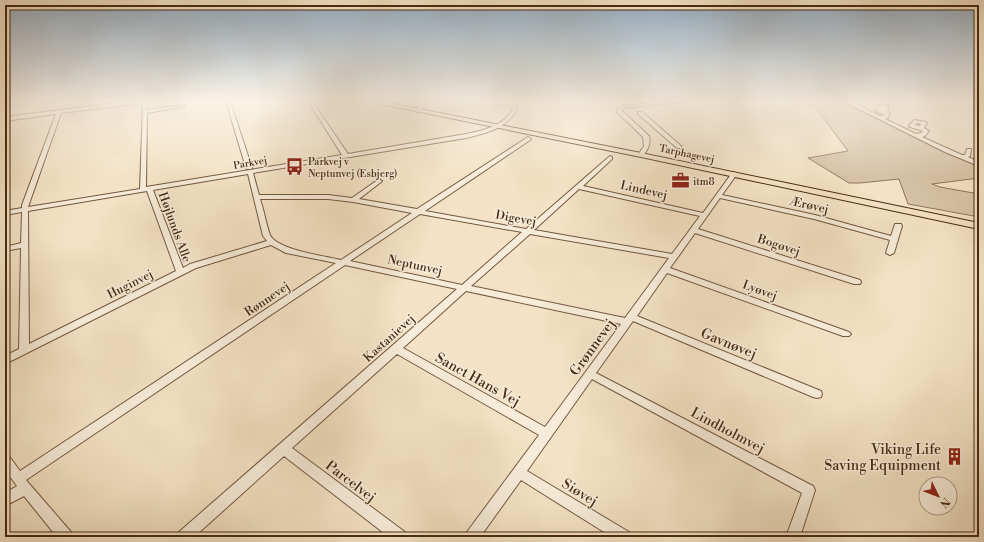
<svg xmlns="http://www.w3.org/2000/svg" width="984" height="542" viewBox="0 0 984 542" font-family="'Libre Bodoni',serif">
	<style>
		.green { fill: #d6c3a7; stroke: #8f765c }
		.lines { fill: none; stroke-linecap: round; stroke-linejoin: round }
		.minor-casing { stroke: #73583f; stroke-width: 2 }
		.major-casing { stroke: #482a12; stroke-width: 2 }
		.minor { fill: #f7ecd9; fill-rule: evenodd }
		.major { fill: #f3e2c5; fill-rule: evenodd }
		.labels { text-anchor: middle; stroke-width: 3; stroke-linejoin: round; paint-order: stroke }
		.far-street-label { font-size: 10px; fill: #482a12; stroke: #f7ecd9 }
		.far-poi-label { font-size: 10px; fill: #482a12; stroke: #f7ecd9; text-anchor: start }
		.street-label { font-size: 12px; fill: #482a12; stroke: #f7ecd9 }
		.near-street-label { font-size: 14px; fill: #482a12; stroke: #f7ecd9 }
		.near-poi-label { font-size: 14px; fill: #482a12; stroke: #f7ecd9; text-anchor: end }
	</style>
	<rect width="100%" height="100%" fill="#f3e2c5"/>
	<filter id="stains"><feTurbulence type="fractalNoise" baseFrequency=".005" numOctaves="4"/><feColorMatrix values="0 0 0 0 .2 0 0 0 0 .09 0 0 0 0 .02 0 0 0 .5 -.17"/></filter>
	<radialGradient id="worn" r=".72"><stop offset=".6" stop-color="#630" stop-opacity="0"/><stop offset="1" stop-color="#630" stop-opacity=".3"/></radialGradient>
	<path class="green" d="M5 101H62L5 108Z
		M805 101H840L949 154 979 166V178L932 184 940 187 979 194V217L908 204 899 179 860 183H849L808 158 848 151 815 107Z"/>
	<g class="lines">
		<defs>
			<path id="minor" d="M133 101H149L147 102V110L183 105 185 106 147 113 146 187 342 155 310 104 311 101H315L314 104 348 154 466 134C484 130 504 126 513 109L510 105H494V103L513 101 517 109C507 129 486 133 466 138L253 173 259 195H328L352 198 379 179 382 181 381 182 359 199 417 209 528 137 531 139 530 140 425 211 526 229 610 156 612 157V159L583 186 703 213 732 173 734 172 737 174 722 195 815 215 891 236 895 224H901L902 226 894 253 890 255 886 253 890 240 814 219 720 198 698 229 860 280 861 282 860 284H854L695 233 670 268 849 332 851 334 849 336H843L667 273 637 316 821 391 822 394 821 397 817 398 813 397 633 321 596 373 813 486 815 490 800 537H786L802 493 592 379 527 471 629 532 631 537H612L521 480 480 537H465L467 532 539 435 397 354 292 448 405 532 407 537H389L284 456 194 537H177L179 532 457 289 345 265 26 480 71 532 73 537H57L24 496 5 506V493L17 486 5 470V455L9 456 20 471 336 263 286 253 271 245 196 268 5 364V356L19 349 21 248 5 251V247L21 243 22 212 5 215V211L22 208V205L56 114 5 121V117ZM143 103 140 189 28 207 61 113ZM248 174 263 236 267 241 190 264 183 268 153 190ZM579 189 700 216 672 254 534 230ZM147 191 176 271 29 344 28 211ZM260 199H328L353 202 412 213 341 260C325 256 277 250 270 235 266 224 264 210 260 199ZM420 214 522 232 462 285 350 261ZM530 234 669 258 625 318 471 286ZM466 291 621 324 545 427 403 348Z
				M226 101H230L252 168 251 169H247L246 168Z
				M420 101H424V104L420 112H418L416 111 420 104Z
				M671 101H693L624 108 621 110 649 136C651 144 648 149 643 156H639L638 155 644 146 643 137 617 112V109L623 106Z
				M843 101H849L880 116 885 115 875 111 879 105 889 106 887 111 890 114 888 118 885 119 916 134 921 133 923 131 910 127 909 126 914 120 926 122 927 123 924 128 929 131 925 136 922 137 962 155H965L967 149H971L970 156 968 157 979 162V166L945 152ZM917 123 921 124 920 126 915 125Z
				M638 112H642L681 146V148H677L638 114Z"/>
			<path id="major" d="M366 101H380L641 153 979 223V229L641 157Z"/>
		</defs>
		<use href="#minor" class="minor-casing"/>
		<use href="#major" class="major-casing"/>
		<use href="#minor" class="minor"/>
		<use href="#major" class="major"/>
	</g>
	<linearGradient id="sky" x2="0" y2="1"><stop stop-color="#95adc2"/><stop offset="0.57" stop-color="#faf2e5"/><stop offset="1" stop-color="#faf2e5" stop-opacity="0"/></linearGradient>
	<rect width="984" height="177" fill="url(#sky)"/>
	<defs>
		<symbol id="bus-bare" viewBox="-9 -9 18 18"><path d="M-5-6H5V4H4V6H2V4H-2V6H-4V4H-5ZM-3.5-4V0h7V-4ZM-3.5 1.2v1.5H-2V1.2ZM2 1.2v1.5H3.5V1.2Z" fill="#8f2418" stroke="#f7ecd9" stroke-width="2.5" paint-order="stroke"/></symbol>
		<symbol id="office-bare" viewBox="-9 -9 18 18"><path d="M-6-3h4V-5.5h4V-3h4V5H-6ZM-1-4.5V-3h2v-1.5ZM-6 0V1H6V0Z" fill="#8f2418" stroke="#f7ecd9" stroke-width="2.5" paint-order="stroke"/></symbol>
		<symbol id="building-bare" viewBox="-9 -9 18 18"><path d="M-4-6H4V6H1V3H-1V6H-4ZM-2.5-4.3h1.7v1.8h-1.7ZM.8-4.3h1.7v1.8H.8ZM-2.5-1h1.7V.8h-1.7ZM.8-1h1.7V.8H.8Z" fill="#8f2418" stroke="#f7ecd9" stroke-width="2.5" paint-order="stroke"/></symbol>
	</defs>
	<g fill-rule="evenodd">
		<use href="#bus-bare" x="282" y="154" width="25" height="25"/>
		<use href="#office-bare" x="668" y="168" width="25" height="25"/>
		<use href="#building-bare" x="942" y="444" width="25" height="25"/>
	</g>
	<g class="labels">
		<g class="far-street-label">
			<text transform="translate(687 153) rotate(12)" y="4">Tarphagevej</text>
			<text transform="translate(250 162) rotate(-10)" y="4">Parkvej</text>
		</g>
		<g class="far-poi-label">
			<text x="308" y="165">Parkvej v<tspan x="308" dy="12">Neptunvej (Esbjerg)</tspan></text>
			<text x="693" y="185">itm8</text>
		</g>
		<g class="street-label">
			<text transform="translate(644 190) rotate(13)" y="4">Lindevej</text>
			<text transform="translate(809 205) rotate(13)" y="4">Ærøvej</text>
			<text transform="translate(516 218) rotate(10)" y="4">Digevej</text>
			<text transform="translate(175 227) rotate(70)" y="4">Højlunds Alle</text>
			<text transform="translate(779 245) rotate(18)" y="4">Bogøvej</text>
			<text transform="translate(415 265) rotate(12)" y="4">Neptunvej</text>
			<text transform="translate(130 284) rotate(-27)" y="4">Huginvej</text>
			<text transform="translate(760 290) rotate(20)" y="4">Lyøvej</text>
			<text transform="translate(267 299) rotate(-34)" y="4">Rønnevej</text>
			<text transform="translate(389 338) rotate(-42)" y="4">Kastanievej</text>
		</g>
		<g class="near-street-label">
			<text transform="translate(729 343) rotate(22)" y="5">Gavnøvej</text>
			<text transform="translate(592 347) rotate(-54)" y="5">Grønnevej</text>
			<text transform="translate(478 379) rotate(29)" y="5">Sanct Hans Vej</text>
			<text transform="translate(728 430) rotate(28)" y="5">Lindholmvej</text>
			<text transform="translate(351 481) rotate(37)" y="5">Parcelvej</text>
			<text transform="translate(580 492) rotate(32)" y="5">Siøvej</text>
		</g>
		<g class="near-poi-label">
			<text x="941" y="454">Viking Life<tspan x="941" dy="16">Saving Equipment</tspan></text>
		</g>
	</g>
	<rect width="984" height="542" fill="none" stroke="#f3e2c5" stroke-width="20"/>
	<rect x="6" y="6" width="972" height="530" fill="none" stroke="#482a12" stroke-width="2"/>
	<rect x="10" y="10" width="964" height="522" fill="none" stroke="#482a12"/>
	<g transform="translate(938 496) rotate(133)"><circle r="19" fill="#f7ecd9" stroke="#b19e89"/>
	<path d="M0-3L7 15L0 10L-7 15Z" fill="#8f2418"/>
	<text y="-6" font-size="11" font-weight="bold" text-anchor="middle" fill="#482a12">N</text>
	</g>
	<rect width="100%" height="100%" filter="url(#stains)"/>
	<rect width="100%" height="100%" fill="url(#worn)"/>
</svg>
